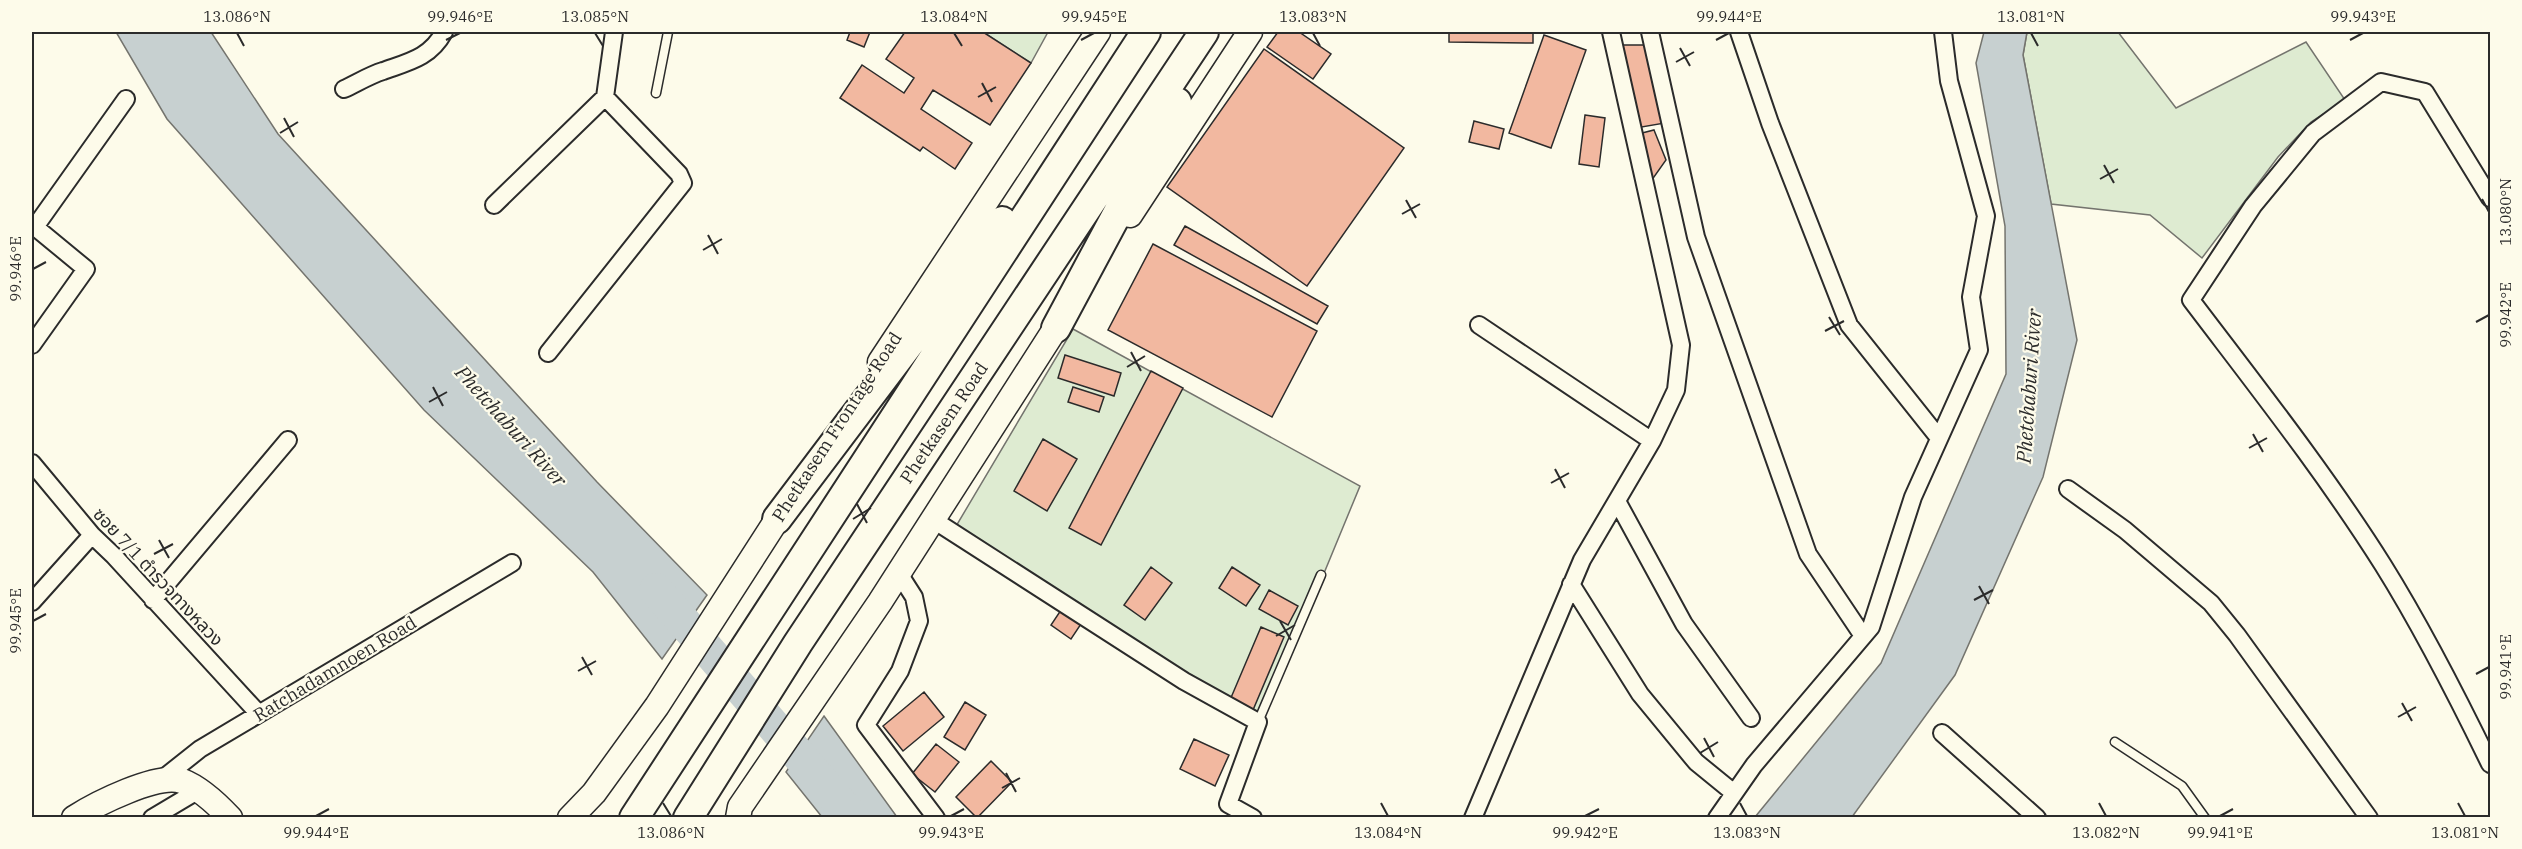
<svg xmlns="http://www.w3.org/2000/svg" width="2522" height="849" viewBox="0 0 2522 849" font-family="'IBM Plex Serif','Noto Sans Thai',serif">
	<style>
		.green { fill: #deebd1; stroke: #74746e; stroke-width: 1.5 }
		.water { fill: #c7d0d0; stroke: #74746e; stroke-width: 1.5 }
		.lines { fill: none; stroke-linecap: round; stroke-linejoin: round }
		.river { stroke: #c7d0d0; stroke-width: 34 }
		.building { fill: #f2b8a0; stroke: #2b2b2b; stroke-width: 1.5 }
		.service-casing { stroke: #2b2b2b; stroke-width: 11 }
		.minor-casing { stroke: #2b2b2b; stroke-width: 20 }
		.secondary-casing { stroke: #2b2b2b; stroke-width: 27 }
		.trunk-casing { stroke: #2b2b2b; stroke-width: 32 }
		.service { stroke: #fdfbea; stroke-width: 8 }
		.minor { stroke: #fdfbea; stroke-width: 16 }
		.secondary { stroke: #fdfbea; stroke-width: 24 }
		.trunk { stroke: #fdfbea; stroke-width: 28 }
		.ticks { fill: none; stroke: #2b2b2b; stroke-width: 2 }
		.labels { text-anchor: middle; stroke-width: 4.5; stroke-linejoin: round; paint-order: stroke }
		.street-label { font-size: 18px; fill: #2b2b2b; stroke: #fdfbea }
		.water-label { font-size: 20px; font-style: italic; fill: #2b2b2b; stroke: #fdfbea }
		.neatline { fill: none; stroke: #2b2b2b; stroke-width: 2 }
		.ticks-label { font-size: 15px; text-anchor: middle; fill: #2b2b2b }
	</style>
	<rect width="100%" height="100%" fill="#fdfbea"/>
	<path class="green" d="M983 32H1048L1031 63Z
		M2027 32H2118L2176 108 2306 42 2345 100 2311 122 2278 157 2202 258 2150 215 2051 204 2023 55Z
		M1073 329 1360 486 1258 733 949 538Z"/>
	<path class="water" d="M116 32H211L278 134 597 482 707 595 662 659 593 572 424 410 167 119Z
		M1984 32H2027L2023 55 2077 340 2043 477 1955 675 1852 817H1755L1881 663 2006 374 2005 226 1976 63Z
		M824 716 897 817H822L786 772Z"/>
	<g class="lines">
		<path class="river" d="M656 590 853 818"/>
	</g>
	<path class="building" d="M850 32H870L864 47 847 40Z
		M905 32H983L1031 63 990 125 933 90 921 109 972 143 955 169 923 147 920 151 840 98 862 65 904 93 914 78 886 59Z
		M1278 32H1299L1331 54 1313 79 1267 47Z
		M1449 32H1533V43L1449 42Z
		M1544 35 1586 50 1551 148 1509 133Z
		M1619 45H1647L1665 123 1636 128Z
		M1264 49 1404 148 1307 286 1167 187Z
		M1585 115 1605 118 1599 167 1579 164Z
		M1474 121 1504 129 1499 149 1469 142Z
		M1654 130 1666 160 1649 184 1638 134Z
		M1185 226 1328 306 1317 324 1174 245Z
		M1153 244 1317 331 1272 417 1108 330Z
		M1065 355 1121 373 1114 396 1058 378Z
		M1151 371 1183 388 1101 545 1069 528Z
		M1073 387 1104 397 1099 412 1068 402Z
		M1043 439 1077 459 1047 511 1014 491Z
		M1151 567 1172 583 1145 620 1124 605Z
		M1232 567 1260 585 1246 606 1219 588Z
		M1269 590 1298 606 1288 625 1259 609Z
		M1063 607 1083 621 1071 639 1051 625Z
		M1261 627 1284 637 1253 710 1230 700Z
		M924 692 944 717 903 751 883 726Z
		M965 702 986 715 965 750 944 737Z
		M1194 739 1229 755 1215 786 1180 769Z
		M936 744 959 762 935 792 912 774Z
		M991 761 1012 782 977 818 956 797Z"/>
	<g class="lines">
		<defs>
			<path id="service" d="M656 93 668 32
				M1258 722 1321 575
				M2115 742 2182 786 2205 818"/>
			<path id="minor" d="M1650 32 1696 237 1808 554 1863 636
				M1739 32 1770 123 1849 325 1939 438
				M344 89C357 83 370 75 383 71 408 62 430 58 444 32
				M2490 198 2425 92 2381 82 2313 133 2253 206 2191 300C2257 387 2325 473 2383 565 2423 629 2457 696 2490 764
				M494 205 605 97 614 32
				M1479 325 1652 441
				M32 345 86 269 35 227 126 99
				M548 353 683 183 679 174 605 97
				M32 463 92 535 114 556 259 714
				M2068 489 2125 530 2211 603 2237 635 2369 818
				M1617 501 1684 624 1751 718
				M932 519 1184 681 1258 722 1228 804 1253 818
				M898 572 914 597 919 621 900 671 866 725 936 818
				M1571 584 1640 694 1696 762 1734 793
				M153 600 288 440
				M32 602 92 535
				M1942 733 2037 818
				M161 780 200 749 512 563
				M152 818 199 790
				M1473 818 1582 560 1652 441 1676 390 1681 345 1611 32
				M1717 818 1754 765 1871 627 1913 497 1979 350 1971 297 1986 216 1949 81 1943 32"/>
			<path id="secondary" d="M1130 215 1250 32
				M880 362 1098 32
				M74 818C96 804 157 773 182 781 200 788 217 804 230 818
				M570 818 594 793 657 706 787 504
				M738 818 740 807 880 602 1066 312"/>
			<path id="trunk" d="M1056 328 1177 102
				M777 519 1002 221
				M634 818 1146 32
				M688 818 798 643 1204 32"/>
		</defs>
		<use href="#service" class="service-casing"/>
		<use href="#minor" class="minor-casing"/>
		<use href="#secondary" class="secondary-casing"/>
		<use href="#trunk" class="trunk-casing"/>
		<use href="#service" class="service"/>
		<use href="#minor" class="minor"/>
		<use href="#secondary" class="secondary"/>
		<use href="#trunk" class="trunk"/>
	</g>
	<path class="ticks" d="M237 33 244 46M595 33 603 46M954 33 962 46M1313 33 1320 46M2031 33 2038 46M446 40 460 33M1081 40 1094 33M1716 40 1729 33M2350 40 2363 33M1680 48 1690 66M1676 62 1694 52M982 83 992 102M978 97 996 87M284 118 294 137M280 133 298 122M2104 165 2114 183M2100 179 2118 169M2482 199 2489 212M1406 200 1416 218M1402 214 1420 204M708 235 718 254M703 250 722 239M33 269 46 262M1829 317 1840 335M2476 322 2489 315M1825 331 1844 321M1131 352 1141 371M1127 367 1145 356M433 387 443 406M429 402 447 392M2253 434 2263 452M2249 448 2267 438M1555 469 1565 488M1551 483 1569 473M857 504 867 523M853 519 871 508M159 540 169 558M154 554 173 544M1979 586 1989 604M1974 600 1993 590M33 621 46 614M1280 621 1291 640M1276 636 1295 625M582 657 592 675M578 671 596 661M2476 674 2489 667M2402 703 2412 721M2398 717 2416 707M1704 738 1714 757M1700 753 1718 742M1006 773 1016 792M1002 788 1020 778M663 803 671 816M1381 803 1388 816M1740 803 1747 816M2099 803 2106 816M2458 803 2465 816M316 816 329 809M951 816 964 809M1585 816 1599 809M2220 816 2233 809"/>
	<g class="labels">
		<g class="street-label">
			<text transform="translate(944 423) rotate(-56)" y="6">Phetkasem Road</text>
			<text transform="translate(837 427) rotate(-57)" y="6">Phetkasem Frontage Road</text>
			<text transform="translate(158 577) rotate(47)" y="6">ซอย 7/1 ตำรวจทางหลวง</text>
			<text transform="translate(335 669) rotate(-31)" y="6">Ratchadamnoen Road</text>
		</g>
		<g class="water-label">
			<text transform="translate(2029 386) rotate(-86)" y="7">Phetchaburi River</text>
			<text transform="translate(511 426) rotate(48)" y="7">Phetchaburi River</text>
		</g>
	</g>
	<rect width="2522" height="849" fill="none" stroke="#fdfbea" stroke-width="66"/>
	<rect x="33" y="33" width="2456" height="783" class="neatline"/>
	<g class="ticks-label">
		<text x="237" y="22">13.086°N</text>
		<text x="460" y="22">99.946°E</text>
		<text x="595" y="22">13.085°N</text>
		<text x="954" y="22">13.084°N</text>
		<text x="1094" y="22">99.945°E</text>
		<text x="1313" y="22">13.083°N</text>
		<text x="1729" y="22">99.944°E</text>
		<text x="2031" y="22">13.081°N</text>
		<text x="2363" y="22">99.943°E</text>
		<text transform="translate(2506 212) rotate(-90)" y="5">13.080°N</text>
		<text transform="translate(16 269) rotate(-90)" y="5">99.946°E</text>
		<text transform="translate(2506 315) rotate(-90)" y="5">99.942°E</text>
		<text transform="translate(16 621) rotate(-90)" y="5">99.945°E</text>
		<text transform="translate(2506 667) rotate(-90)" y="5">99.941°E</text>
		<text x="316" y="838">99.944°E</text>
		<text x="671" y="838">13.086°N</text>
		<text x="951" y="838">99.943°E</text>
		<text x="1388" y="838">13.084°N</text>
		<text x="1585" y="838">99.942°E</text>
		<text x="1747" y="838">13.083°N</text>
		<text x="2106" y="838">13.082°N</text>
		<text x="2220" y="838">99.941°E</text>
		<text x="2465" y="838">13.081°N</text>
	</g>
</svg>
